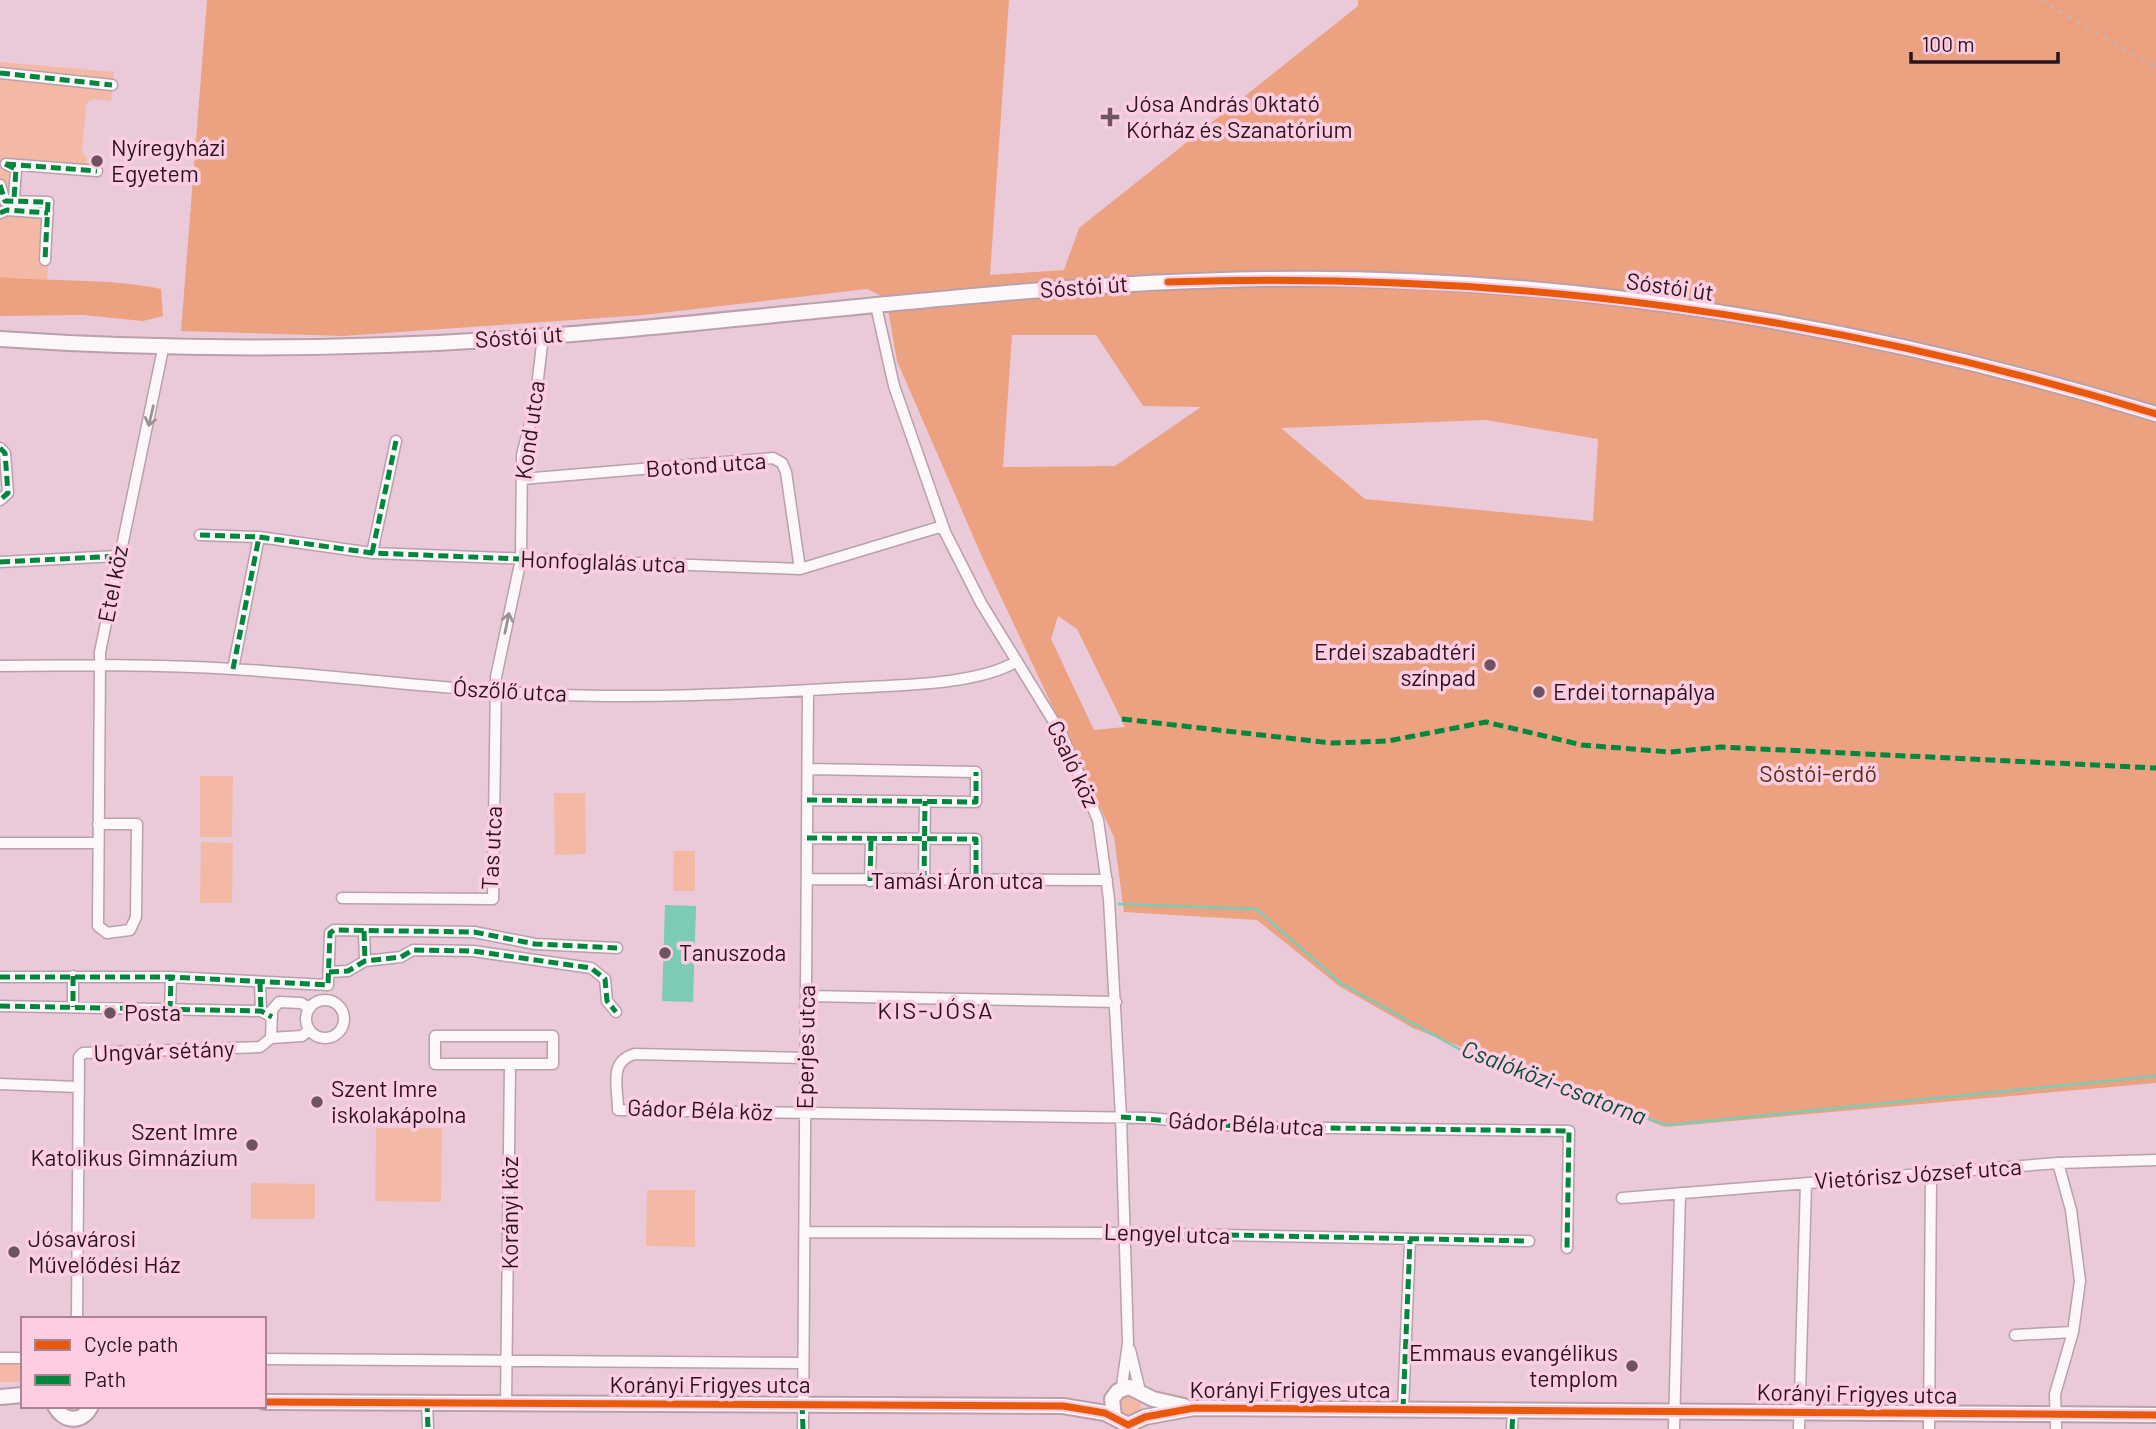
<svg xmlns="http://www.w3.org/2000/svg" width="2156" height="1429" viewBox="0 0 2156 1429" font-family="Barlow,sans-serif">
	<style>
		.green { fill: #f4b9a5 }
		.forest { fill: #eca281; fill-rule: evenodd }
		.water { fill: #7bcbb6 }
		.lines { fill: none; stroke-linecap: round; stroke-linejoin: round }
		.stream { stroke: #7bcbb6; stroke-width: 2.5 }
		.street-casing { stroke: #b9a0ab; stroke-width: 13 }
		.secondary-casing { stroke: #b9a0ab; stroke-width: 18 }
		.street { stroke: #fcf7f9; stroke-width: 10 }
		.secondary { stroke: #fcf7f9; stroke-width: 14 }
		.rail { stroke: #c1b8bc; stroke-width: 2.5; stroke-dasharray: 3.5 7; stroke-linecap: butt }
		.quiet { stroke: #00873e; stroke-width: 5; stroke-dasharray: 10 5; stroke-linecap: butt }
		.cycleway-casing { stroke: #fecde2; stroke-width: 11 }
		.cycleway { stroke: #e8590c; stroke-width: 7 }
		.oneway { stroke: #9d9196 }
		.poi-dot { fill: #6d545f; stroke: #fecde2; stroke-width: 2.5 }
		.labels { text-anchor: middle; stroke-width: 7; stroke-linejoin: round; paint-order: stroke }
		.poi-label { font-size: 23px; fill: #29141e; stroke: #fecde2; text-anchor: start }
		.street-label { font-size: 23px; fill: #29141e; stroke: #fecde2 }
		.park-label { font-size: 23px; fill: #592e12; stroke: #fecde2 }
		.neighbourhood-label { font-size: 24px; letter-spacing: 2px; fill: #29141e; stroke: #fecde2 }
		.water-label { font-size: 24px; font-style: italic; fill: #004d3b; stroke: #fecde2 }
	</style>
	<rect width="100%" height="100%" fill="#eacad8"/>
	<path class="green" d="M0 62 114 72 111 101 93 99 86 104 82 152 87 159 86 172 19 166 11 189H1V205L53 209 47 281 0 277Z
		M200 776H233L232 837H200Z
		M585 793 586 854 555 855 554 793Z
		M201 842 233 843 232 903H200Z
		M674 851H695V891H673Z
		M376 1128H442L441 1202 375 1201Z
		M251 1183 315 1184V1219H251Z
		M647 1190H695V1247L646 1246Z
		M0 1362H23V1382H0Z
		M1119 1406a11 11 0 1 1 22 0a11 11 0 1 1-22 0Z"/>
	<path class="forest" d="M207 0H1009L990 275 1064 270 1079 228 1358 6V0H2156V1083L1665 1127 1413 1028 1339 986 1257 920 1124 912 1114 837 983 559 897 361 886 298 867 289 644 315 343 336 181 331ZM1012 335H1096L1143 406 1201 407 1115 466 1003 467ZM1486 420 1598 439 1593 521 1365 499 1281 428ZM1058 616 1077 629 1125 727 1094 730 1051 639Z
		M0 277C54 282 109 278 161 289L163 316 143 321 83 315 0 316Z"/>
	<path class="water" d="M665 905 696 906 693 1002 662 1001Z"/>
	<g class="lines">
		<path class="stream" d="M1119 904 1256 909 1342 984 1459 1049 1598 1103 1668 1125 2156 1076"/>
		<defs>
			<path id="street" d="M0 73 112 85
				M6 164 97 171
				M6 164 16 169 14 199
				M0 185 5 201 48 202 45 260
				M0 213 7 210 48 213
				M876 306 894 386 945 532 981 603 1062 735 1098 820 1109 899 1121 1117 1128 1343 1122 1386 1118 1391
				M0 448 5 453 8 493 0 500
				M522 479 773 458 782 463 786 472 800 569
				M200 535 259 537
				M372 553 396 441
				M0 562 118 556
				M0 666C78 665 155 664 233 669 335 675 437 689 539 694 641 699 743 694 846 688 893 685 977 686 1017 661
				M233 669 259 537 372 553 800 569 943 526
				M807 800 976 802V772L808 769
				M98 824H137L136 917 130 930 107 933 98 926 100 664V652L163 349
				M807 838 976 839V881
				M0 843H98
				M807 879 1107 880
				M870 881 871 839
				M924 881 925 801
				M342 898 493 899 496 677 521 559 522 455 535 404 543 336
				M364 931 365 961
				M329 972 348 971 365 961 401 957 413 950 473 951 591 968 605 979 607 1001 616 1012
				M73 976V1007
				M0 977H171L328 985 330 933 334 930 474 932 535 944 617 948
				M260 982 261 1011
				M807 996 1116 1002
				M306 1019a19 19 0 1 1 38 0a19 19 0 1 1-38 0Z
				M0 1006 261 1011 272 1017
				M170 1011 171 977
				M435 1036H553V1064H435Z
				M271 1038 302 1036 309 1030
				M807 1058 635 1054C608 1061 618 1087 618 1110L1149 1118 1247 1127 1569 1131 1567 1248
				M0 1084 78 1087
				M1622 1198 2058 1163 2156 1160
				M805 1232 1124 1233 1529 1241
				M77 1319 79 1057 83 1053 260 1047 271 1038 272 1010 279 1002 301 1003 310 1008
				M2015 1335 2073 1332
				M1130 1350 1140 1391
				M0 1358H23
				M264 1359 803 1363
				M427 1402 428 1429
				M506 1404 510 1065
				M1403 1409 1410 1240
				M803 1429 808 690
				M1512 1429 1513 1410
				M1674 1429 1680 1193
				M1799 1429 1806 1183
				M1929 1429 1931 1175
				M2056 1429 2055 1394 2073 1332 2080 1281 2071 1210 2058 1163"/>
			<path id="secondary" d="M0 339C178 351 356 350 534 337 778 319 1019 283 1264 279 1565 274 1869 326 2156 414
				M0 1397 23 1395
				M264 1402 1063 1406 1105 1413 1128 1425 1145 1417 1194 1408 2156 1415
				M55 1406C64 1423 83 1423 91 1406
				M1114 1417 1112 1399 1118 1391 1129 1387 1153 1399 1184 1406"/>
		</defs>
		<use href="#street" class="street-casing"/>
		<use href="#secondary" class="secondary-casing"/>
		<use href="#street" class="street"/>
		<use href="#secondary" class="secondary"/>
		<path class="rail" d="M2041 0 2156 67"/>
		<path class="quiet" d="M0 73 112 85
			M5 164 16 169 14 199
			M6 164 97 171
			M0 185 5 201 48 202 45 260
			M0 213 7 210 48 213
			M0 448 5 453 8 493 0 500
			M200 535 259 537
			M372 553 396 441
			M0 562 118 556
			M233 669 259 537 372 553 521 559
			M1122 719 1331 743 1388 741 1486 722 1582 745 1670 752 1721 747 2156 768
			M807 800 976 802V772
			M807 838 976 839V881
			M870 881 871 839
			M924 881 925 801
			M364 931 365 961
			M329 972 348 971 365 961 401 957 413 950 473 951 591 968 605 979 607 1001 616 1012
			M73 976V1007
			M0 977H171L328 985 330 933 334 930 474 932 535 944 617 948
			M260 982 261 1011
			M0 1006 261 1011 272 1017
			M170 1011 171 977
			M1121 1117 1247 1127 1569 1131 1567 1248
			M1124 1233 1529 1241
			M427 1402 428 1429
			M802 1404 803 1429
			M1403 1409 1410 1240
			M1512 1429 1513 1410"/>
		<defs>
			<path id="cycleway" d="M1168 282C1507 271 1832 314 2156 414
				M264 1402 1063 1406 1105 1413 1128 1425 1145 1417 1194 1408 2156 1415"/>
		</defs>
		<use href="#cycleway" class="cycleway-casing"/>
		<use href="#cycleway" class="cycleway"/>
	</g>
	<defs><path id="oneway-shaft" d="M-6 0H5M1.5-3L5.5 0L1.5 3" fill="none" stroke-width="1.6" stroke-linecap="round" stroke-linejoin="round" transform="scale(1.75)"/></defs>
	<g class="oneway">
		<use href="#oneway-shaft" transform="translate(151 416) rotate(103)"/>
		<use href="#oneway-shaft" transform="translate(507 623) rotate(-78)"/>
	</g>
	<g class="poi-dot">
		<path d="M1106.5 106.5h7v7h7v7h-7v7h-7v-7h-7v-7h7z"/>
		<circle cx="97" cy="161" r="7"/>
		<circle cx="1490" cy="665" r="7"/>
		<circle cx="1539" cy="692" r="7"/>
		<circle cx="665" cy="953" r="7"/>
		<circle cx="110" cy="1013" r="7"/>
		<circle cx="317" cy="1102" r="7"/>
		<circle cx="252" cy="1145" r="7"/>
		<circle cx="14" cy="1252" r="7"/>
		<circle cx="1632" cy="1366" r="7"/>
	</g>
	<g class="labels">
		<g class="poi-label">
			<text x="1126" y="112">Jósa András Oktató<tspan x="1126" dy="26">Kórház és Szanatórium</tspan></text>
			<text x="111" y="156">Nyíregyházi<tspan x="111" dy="26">Egyetem</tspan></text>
			<text x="1476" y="660" text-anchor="end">Erdei szabadtéri<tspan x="1476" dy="26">színpad</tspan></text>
			<text x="1553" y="700">Erdei tornapálya</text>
			<text x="679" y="961">Tanuszoda</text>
			<text x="124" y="1021">Posta</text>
			<text x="331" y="1097">Szent Imre<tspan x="331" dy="26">iskolakápolna</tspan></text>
			<text x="238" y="1140" text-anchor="end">Szent Imre<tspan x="238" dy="26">Katolikus Gimnázium</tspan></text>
			<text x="28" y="1247">Jósavárosi<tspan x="28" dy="26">Művelődési Ház</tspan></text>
			<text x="1618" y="1361" text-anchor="end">Emmaus evangélikus<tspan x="1618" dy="26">templom</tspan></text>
		</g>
		<g class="street-label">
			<text transform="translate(1084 287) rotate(-4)" y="8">Sóstói út</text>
			<text transform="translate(1670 287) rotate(8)" y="8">Sóstói út</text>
			<text transform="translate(519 337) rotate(-4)" y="8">Sóstói út</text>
			<text transform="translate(530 430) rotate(-82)" y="8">Kond utca</text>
			<text transform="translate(706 465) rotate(-4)" y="8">Botond utca</text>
			<text transform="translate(603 562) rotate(2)" y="8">Honfoglalás utca</text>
			<text transform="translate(113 584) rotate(-79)" y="8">Etel köz</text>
			<text transform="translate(510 691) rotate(3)" y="8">Ószőlő utca</text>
			<text transform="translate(1073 764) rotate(65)" y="8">Csaló köz</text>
			<text transform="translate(492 848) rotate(-87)" y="8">Tas utca</text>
			<text x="957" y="889">Tamási Áron utca</text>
			<text transform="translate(806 1047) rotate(-89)" y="8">Eperjes utca</text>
			<text transform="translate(164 1051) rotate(-2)" y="8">Ungvár sétány</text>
			<text transform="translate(700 1110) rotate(2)" y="8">Gádor Béla köz</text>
			<text transform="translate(1246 1124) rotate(3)" y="8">Gádor Béla utca</text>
			<text transform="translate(1918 1174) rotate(-4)" y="8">Vietórisz József utca</text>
			<text transform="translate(510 1213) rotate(-90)" y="8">Korányi köz</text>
			<text transform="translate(1167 1234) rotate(2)" y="8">Lengyel utca</text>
			<text x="710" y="1393">Korányi Frigyes utca</text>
			<text x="1290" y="1398">Korányi Frigyes utca</text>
			<text transform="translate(1857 1394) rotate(1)" y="8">Korányi Frigyes utca</text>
		</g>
		<g class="park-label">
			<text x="1818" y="782">Sóstói-erdő</text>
		</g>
		<g class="neighbourhood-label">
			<text x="936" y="1019">KIS-JÓSA</text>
		</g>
		<g class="water-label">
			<text transform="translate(1554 1083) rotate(21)" y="8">Csalóközi-csatorna</text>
		</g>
	</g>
	<rect x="21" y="1317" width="245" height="91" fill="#fecde2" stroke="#a98394" stroke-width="2"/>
	<rect x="35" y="1340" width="35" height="10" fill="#e8590c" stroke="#a98394" stroke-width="2"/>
	<text x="84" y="1352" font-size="21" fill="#29141e">Cycle path</text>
	<rect x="35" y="1375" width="35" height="10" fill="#00873e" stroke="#a98394" stroke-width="2"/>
	<text x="84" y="1387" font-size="21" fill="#29141e">Path</text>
	<path d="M1911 52v10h147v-10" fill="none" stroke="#29141e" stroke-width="3.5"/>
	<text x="1922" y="52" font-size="21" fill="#29141e" stroke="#fecde2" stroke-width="5" paint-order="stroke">100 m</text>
</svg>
